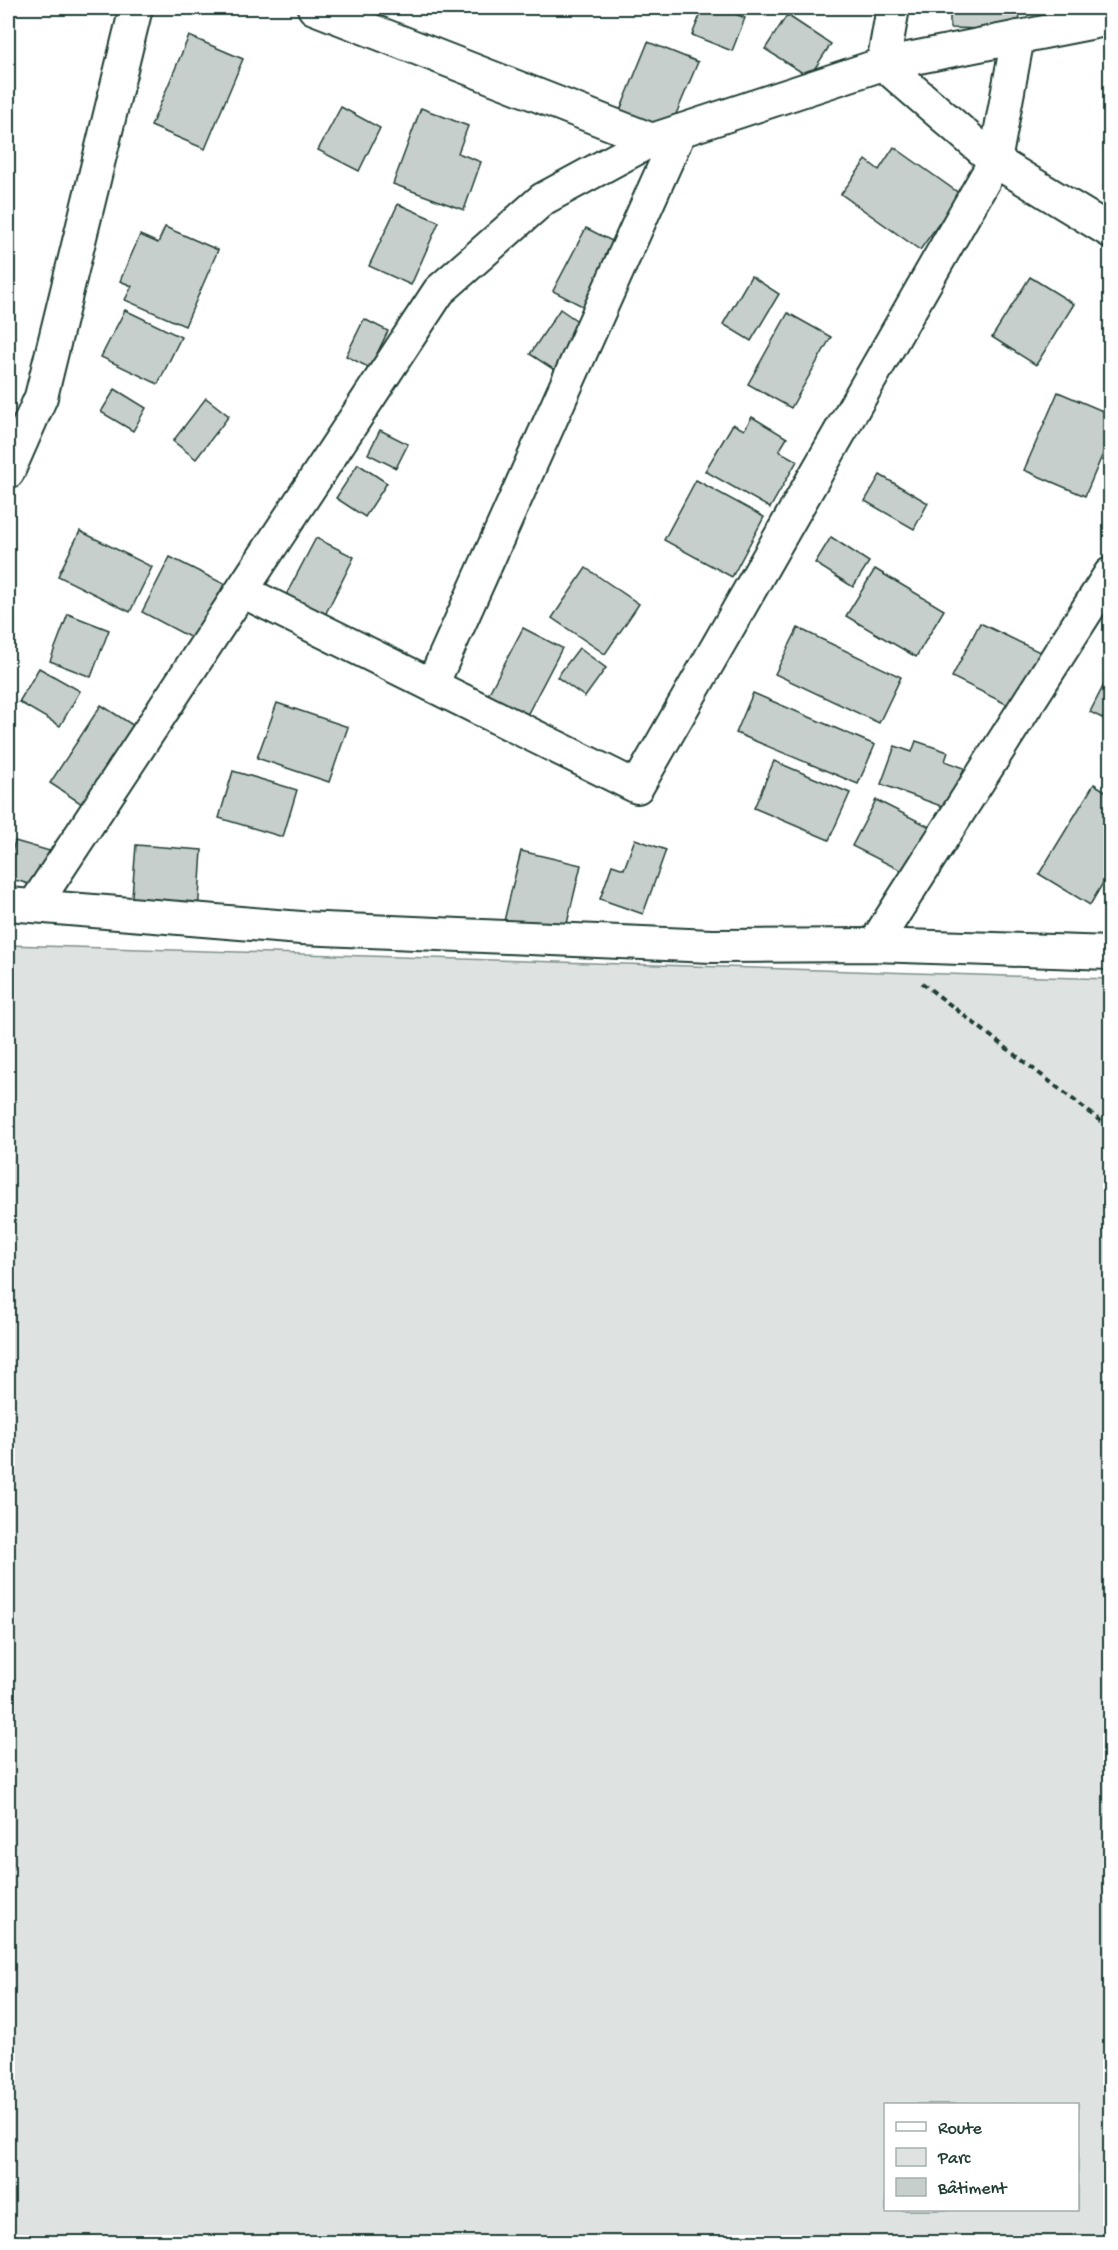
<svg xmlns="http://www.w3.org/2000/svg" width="1118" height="2250" viewBox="0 0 1118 2250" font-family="'Gochi Hand',sans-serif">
<rect width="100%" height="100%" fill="#fff"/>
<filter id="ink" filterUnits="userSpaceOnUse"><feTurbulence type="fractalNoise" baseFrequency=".0167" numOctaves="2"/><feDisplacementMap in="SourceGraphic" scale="12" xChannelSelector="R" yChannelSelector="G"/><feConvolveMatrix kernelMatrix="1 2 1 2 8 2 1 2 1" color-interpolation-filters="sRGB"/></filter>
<g filter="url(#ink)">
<path fill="#dee3e2" stroke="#7e908b" stroke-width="1.5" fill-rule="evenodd" d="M8 945 1110 979V2242H8ZM886 2104H1078V2210H886Z"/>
<g fill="#c7cfcc" stroke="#1f3d34" stroke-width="1.5">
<polygon points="703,8 721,8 745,18 732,51 692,35"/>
<polygon points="950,8 1020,8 1019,30 950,28"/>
<polygon points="787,15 831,44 809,77 765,49"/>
<polygon points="189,36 243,59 205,149 151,126"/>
<polygon points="648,42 698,62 668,133 619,113"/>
<polygon points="341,107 380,128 359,171 318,150"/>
<polygon points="421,108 468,126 458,153 481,162 464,210 393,184"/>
<polygon points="894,147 960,194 920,250 841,194 866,160 879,170"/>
<polygon points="398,204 439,222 411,285 369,266"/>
<polygon points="165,227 218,250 185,326 125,300 132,286 120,281 140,235 158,243"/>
<polygon points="586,228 624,247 590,310 553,291"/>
<polygon points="751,276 779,294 751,341 723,324"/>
<polygon points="1030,277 1074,304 1036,365 992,337"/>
<polygon points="560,309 589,329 559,373 530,354"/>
<polygon points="125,310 181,337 158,384 101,357"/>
<polygon points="788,313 831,337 791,408 748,384"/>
<polygon points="364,319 388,331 370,368 346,356"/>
<polygon points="115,389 146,408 133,431 101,412"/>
<polygon points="1058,392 1110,414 1110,437 1085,496 1024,470"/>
<polygon points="206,398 229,416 196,459 173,441"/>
<polygon points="752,417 787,438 779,451 797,461 770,508 705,471 733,424 744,430"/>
<polygon points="380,430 408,444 396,468 368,454"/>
<polygon points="358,464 387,483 365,517 336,498"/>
<polygon points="880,475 928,503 914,529 865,501"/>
<polygon points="696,480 764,517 732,577 664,540"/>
<polygon points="80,531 152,567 130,612 58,576"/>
<polygon points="831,537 869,562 853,587 815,563"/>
<polygon points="316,538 354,557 324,617 285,597"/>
<polygon points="170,557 224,584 195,640 142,612"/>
<polygon points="586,568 639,604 605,654 552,618"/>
<polygon points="875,569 944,610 916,657 846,616"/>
<polygon points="68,614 109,630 91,677 50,661"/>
<polygon points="980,623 1044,654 1016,709 952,677"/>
<polygon points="523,628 562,648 526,717 487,697"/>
<polygon points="798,628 901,677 879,723 775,674"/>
<polygon points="579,648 606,668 585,697 557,677"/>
<polygon points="39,668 80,691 60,726 19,702"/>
<polygon points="1110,673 1110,722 1090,712"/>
<polygon points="753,693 875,745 858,784 736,733"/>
<polygon points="277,703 348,727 329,782 257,758"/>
<polygon points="101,705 139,729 88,808 50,783"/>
<polygon points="916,741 948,752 945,761 964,768 949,809 881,784 895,746 912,752"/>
<polygon points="774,761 850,793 829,840 754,808"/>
<polygon points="233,771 297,790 283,837 219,818"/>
<polygon points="1094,784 1110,794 1110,871 1090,905 1039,874"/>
<polygon points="876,800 932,828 908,874 852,846"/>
<polygon points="635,839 666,850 643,914 600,899 612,865 624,869"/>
<polygon points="15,841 53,852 43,888 8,878 8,865"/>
<polygon points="136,845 202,850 198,914 131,909"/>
<polygon points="521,851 581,865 564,936 504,921"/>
</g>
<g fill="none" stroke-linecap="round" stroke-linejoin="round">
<defs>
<g id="street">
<polyline points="314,8 652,140"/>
<polyline points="893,8 883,64 995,161 1110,231"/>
<polyline points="8,472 41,397 136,8"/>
<polyline points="242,591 637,787 995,161 1018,37"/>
<polyline points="432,685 680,131"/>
<polyline points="8,904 301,928 711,946 874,945 1110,953"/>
<polyline points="34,906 439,291 543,199 652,140 883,64 1110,19"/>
<polyline points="874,945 1110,574"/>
</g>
</defs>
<use href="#street" stroke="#1f3d34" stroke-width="36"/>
<polyline stroke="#1f3d34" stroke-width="4" stroke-dasharray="6 4.5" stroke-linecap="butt" points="922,983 1110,1128"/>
<use href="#street" stroke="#fff" stroke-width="32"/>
</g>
</g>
<rect width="1118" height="2250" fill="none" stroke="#fff" stroke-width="30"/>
<rect x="15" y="15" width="1088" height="2220" fill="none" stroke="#1f3d34" stroke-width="2" filter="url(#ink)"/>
<rect x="884" y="2103" width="195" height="108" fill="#ffffff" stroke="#a5b1ae" stroke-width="1.5"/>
<rect x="896" y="2122" width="30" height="9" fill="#ffffff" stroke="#a5b1ae" stroke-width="1.5"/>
<text x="938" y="2133" font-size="18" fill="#1f3d34">Route</text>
<rect x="896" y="2148" width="30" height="18" fill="#dee3e2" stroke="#a5b1ae" stroke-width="1.5"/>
<text x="938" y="2163" font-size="18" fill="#1f3d34">Parc</text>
<rect x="896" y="2178" width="30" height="18" fill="#c7cfcc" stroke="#a5b1ae" stroke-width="1.5"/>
<text x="938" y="2193" font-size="18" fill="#1f3d34">Bâtiment</text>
</svg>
